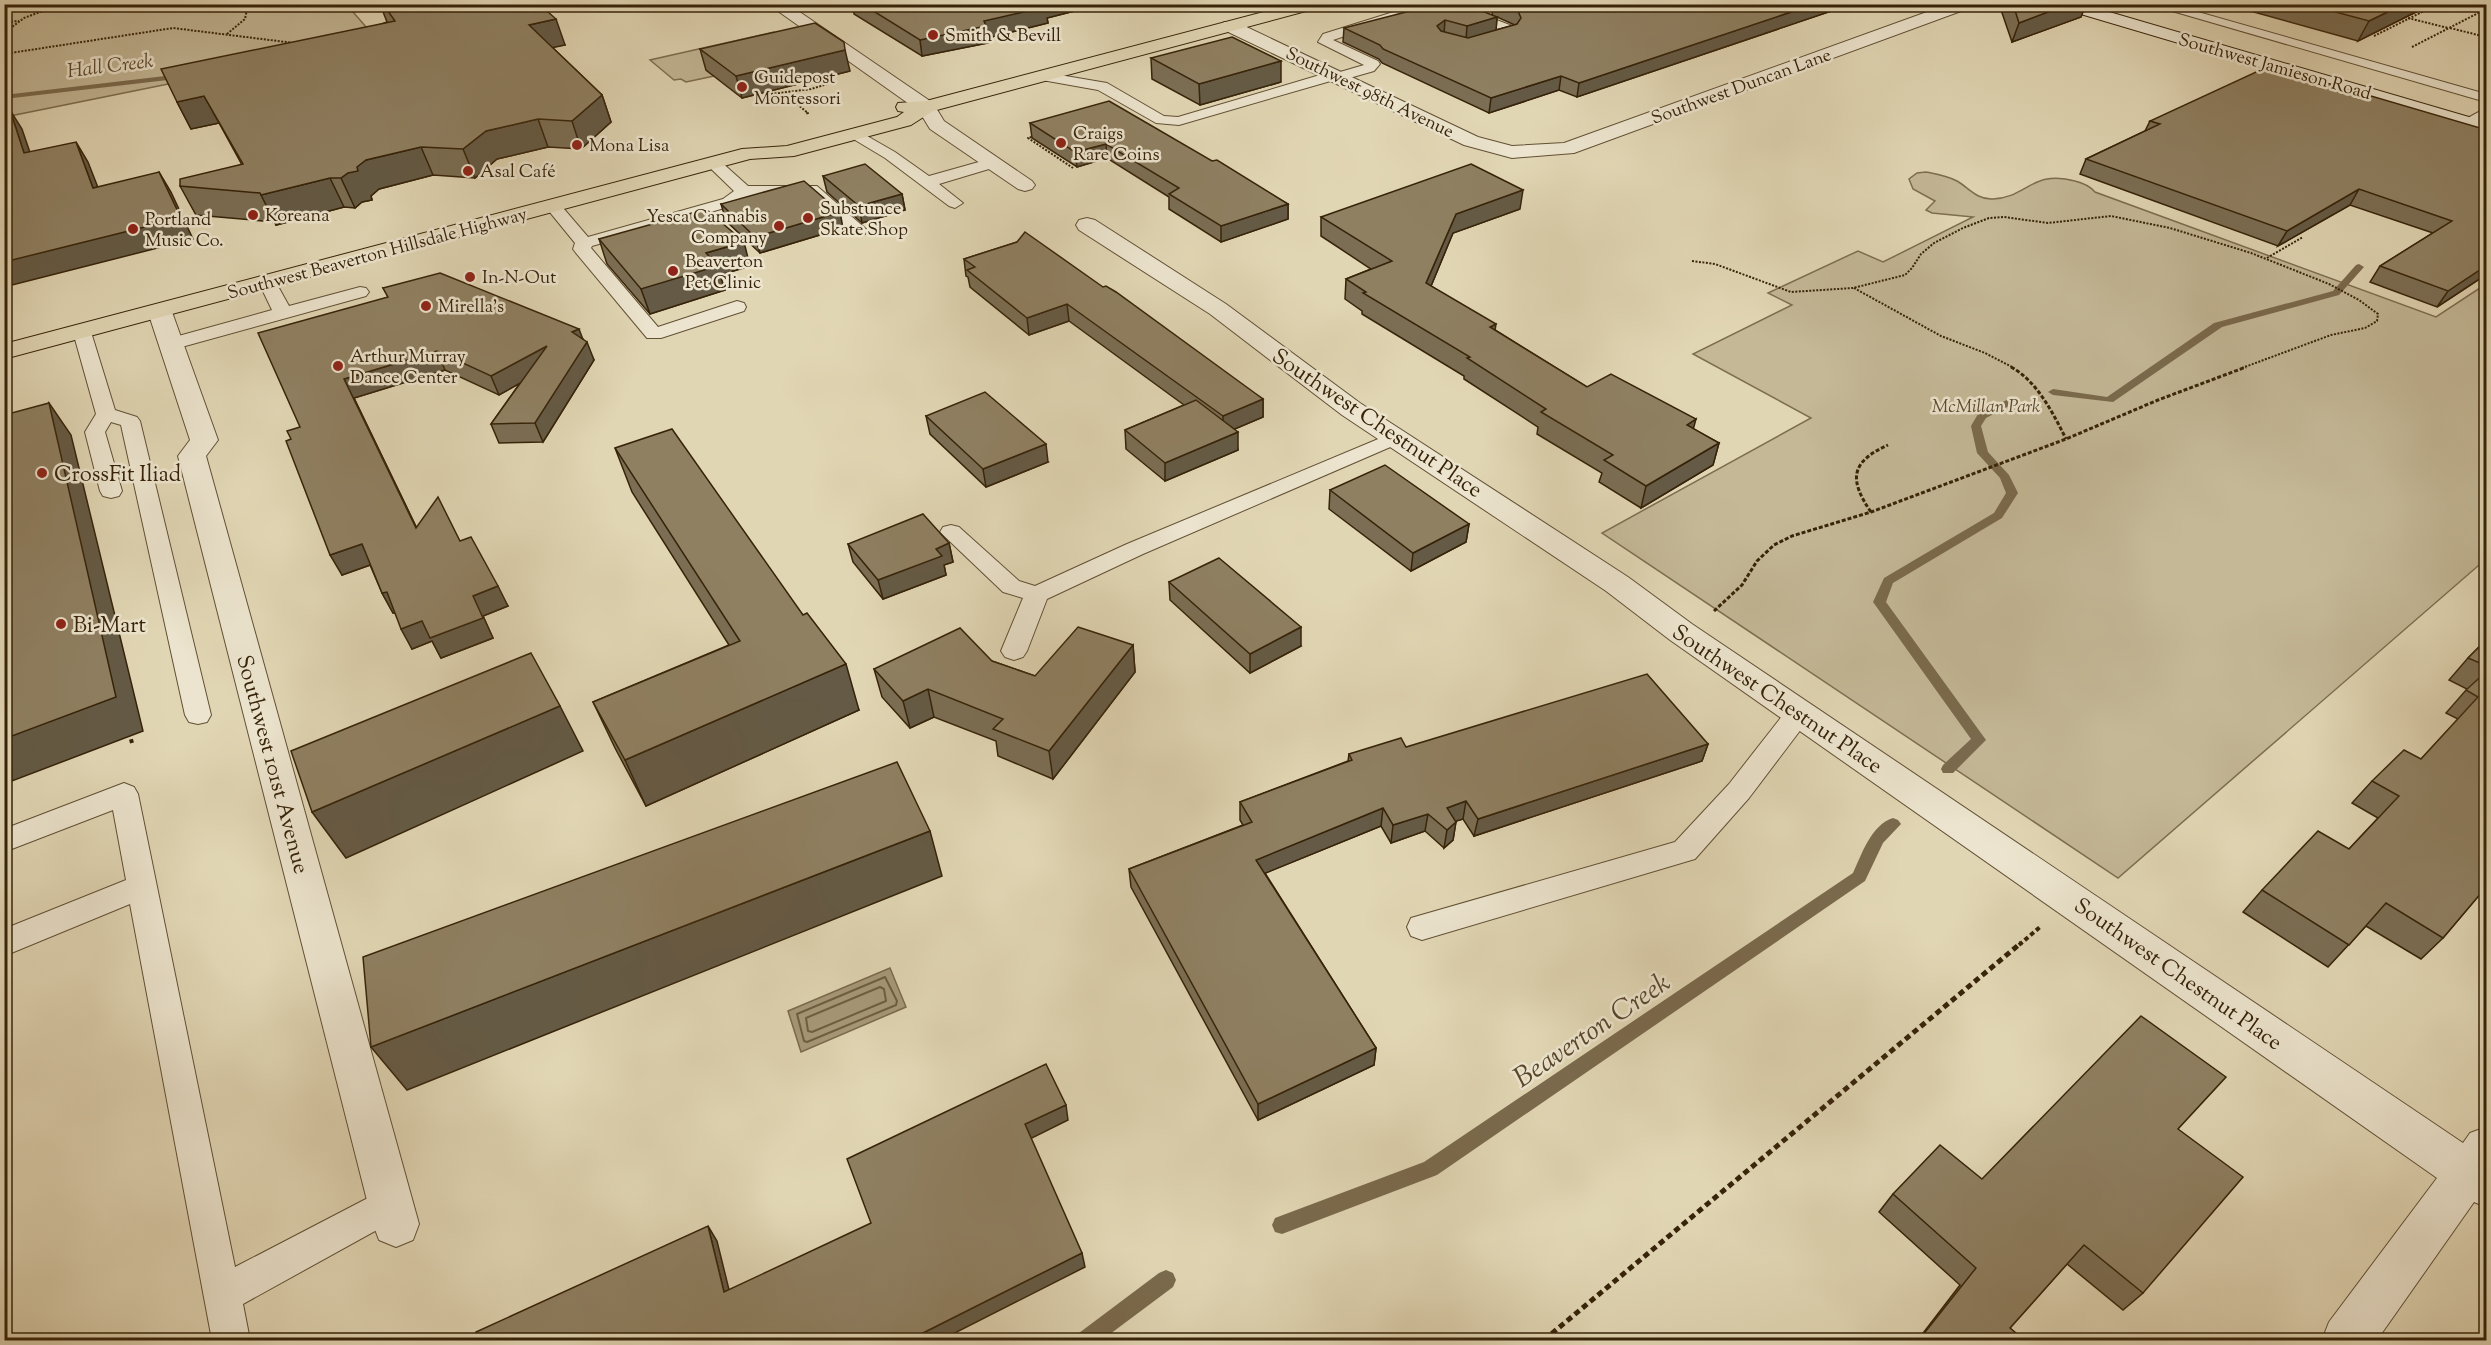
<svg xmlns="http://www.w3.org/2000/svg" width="2491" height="1345" viewBox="0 0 2491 1345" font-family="'Sorts Mill Goudy',serif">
<rect width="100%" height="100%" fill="#e1d6b4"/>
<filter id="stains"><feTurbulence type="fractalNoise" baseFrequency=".00333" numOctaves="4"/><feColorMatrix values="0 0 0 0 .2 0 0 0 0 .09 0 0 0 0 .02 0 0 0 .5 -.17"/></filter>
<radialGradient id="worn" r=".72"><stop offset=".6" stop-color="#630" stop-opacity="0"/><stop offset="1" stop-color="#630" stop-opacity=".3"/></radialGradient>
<g fill="#c4b897" stroke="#7d6e50" stroke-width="1.5">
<polygon points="5,5 347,5 373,35 530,5 578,5 530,11 5,117"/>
<polygon points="774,32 786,41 707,71 714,76 686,82 681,79 674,80 650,60"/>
<path d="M1926 172C1936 174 1947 176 1957 181 1969 188 1977 200 1993 199 2026 198 2033 169 2075 181 2083 183 2090 186 2095 192L2436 317 2486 284V559L2118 878 1602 533 1811 418 1693 354 1792 305 1768 293 1858 251 1883 262 1973 217 1932 213 1926 210 1935 201 1913 189 1909 179 1917 173Z"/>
</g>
<polygon fill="#a7997a" stroke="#7a6a4d" stroke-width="1.5" points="890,968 906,1007 801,1052 788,1011"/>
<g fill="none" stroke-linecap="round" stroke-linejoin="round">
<g stroke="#6e5e42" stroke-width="2">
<polygon points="885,977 897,1001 896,1005 807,1042 804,1041 797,1014"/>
<polygon points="880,987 884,989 886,1001 812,1032 808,1031 806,1018"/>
</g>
<g fill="#7a6a4d" fill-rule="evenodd">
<polygon points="182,74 186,76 185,78 4,99 4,95"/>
<polygon points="2359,264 2364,267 2339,295 2222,327 2113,402 2053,395 2048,392 2053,389 2107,397 2214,323 2333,291 2356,265"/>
<polygon points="2013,397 2017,398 2017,402 1986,418 1981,426 1988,452 2009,475 2018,493 2002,518 1893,583 1886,602 1986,740 1953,773 1943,773 1941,769 1943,765 1971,739 1873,602 1884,578 1994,513 2006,493 2000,478 1977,453 1971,426 1978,414"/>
<path d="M1893 818 1898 820 1901 824 1883 843 1865 881 1437 1175 1282 1234 1275 1232 1272 1225 1275 1218 1424 1162 1853 873C1862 854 1871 825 1893 818Z"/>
<polygon points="1166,1270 1173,1273 1176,1280 1173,1287 1102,1340 1076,1340 1079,1333 1159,1273"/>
</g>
<defs>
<g id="lane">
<polygon points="1419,4 1442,4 1333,40 1378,61 1380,64 1374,71 1339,81 1334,80 1179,125 1156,123 1098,90 1042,80 1035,76 1042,72 1107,83 1164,116 1178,117 1330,72 1340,72 1364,65 1318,42 1323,34"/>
<polygon points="2148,4 2170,4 2486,94 2486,102"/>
<polygon points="1465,8 1515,27 1517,33 1515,36 1485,44 1480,43 1478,40 1480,37 1502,31 1460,15 1459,12"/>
<polygon points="2486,108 2486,118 2474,126 2464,126 2462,123 2464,120"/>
<polygon points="855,129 895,152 929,176 993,158 1001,163 999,166 939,184 963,203 955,208 949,206 885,158 850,137 847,134"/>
<polygon points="713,158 719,160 748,186 817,186 867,230 865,234 853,234 807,194 748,196 735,205 592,246 591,248 658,327 737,301 744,303 746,307 744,311 661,338 647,338 576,253 573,249 575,243 544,205 552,200 558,202 588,237 723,199 734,191 705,163"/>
<polygon points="268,278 274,279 289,306 360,287 366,288 369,292 366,296 178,348 164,348 161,344 164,340 272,310 259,283 262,279"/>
<polygon points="82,326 89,328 91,332 115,410 137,417 140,421 211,715 207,722 198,724 189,722 185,715 121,425 111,422 105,432 122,491 119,496 111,498 103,496 100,491 85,432 96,414 73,332 75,328"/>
<polygon points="1395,432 1402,434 1405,438 1402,442 1143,554 1047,599 1027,651 1023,657 1014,660 1005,657 1001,651 1023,598 1003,592 940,532 943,527 951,525 959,527 1019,581 1035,586 1127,544"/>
<polygon points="1799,704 1808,706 1812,713 1808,720 1749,798 1695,859 1422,940 1411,936 1407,927 1411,918 1675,842 1729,784 1790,706"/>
<polygon points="124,783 134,787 138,794 235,1267 391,1186 404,1191 409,1203 404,1215 243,1304 250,1340 212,1340 130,904 4,956 4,929 126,880 113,810 4,852 4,829"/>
</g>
<g id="street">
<polygon points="768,4 788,4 933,103 944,121 1032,181 1035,185 1032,189 1025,191 1018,189 930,129 919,111"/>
<polygon points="1949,4 1974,4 1972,7 1574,153 1512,158 1464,145 1224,30 1222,26 1224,22 1236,22 1478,137 1512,146 1564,143"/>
<polygon points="1087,218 1095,220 1226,304 1360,403 1628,577 1692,624 2463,1143 2470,1133 2486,1127 2486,1207 2474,1202 2377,1340 2322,1340 2329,1322 2437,1178 1670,640 1606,591 1342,415 1210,314 1079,230 1076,225 1079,220"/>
<polygon points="160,305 168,307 172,312 218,440 206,456 419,1224 413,1240 396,1247 379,1240 373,1224 178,456 190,440 148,312 152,307"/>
</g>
<polygon id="secondary" points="2055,4 2082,4 2486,122 2486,134 2057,7"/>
<polygon id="primary" points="1294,4 1323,4 1321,7 933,111 911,125 794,156 750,159 4,359 4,344 742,149 787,146 897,117 904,112 898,111 896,107 898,103 926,101"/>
</defs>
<use href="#lane" stroke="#615034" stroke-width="2"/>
<use href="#street" stroke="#615034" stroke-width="2"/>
<use href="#secondary" stroke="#362309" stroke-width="2"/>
<use href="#primary" stroke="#362309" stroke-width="2"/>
<g stroke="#362309" stroke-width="2" stroke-dasharray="2 1.5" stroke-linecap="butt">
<polyline points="538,9 566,4"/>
<polyline points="2408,18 2448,28"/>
<polyline points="4,22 19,21"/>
<polyline points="2450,28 2486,37"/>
<polyline points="4,33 24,18 61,4"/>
<polyline points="227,34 245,19 248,4"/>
<polyline points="2374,36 2438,4"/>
<polyline points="2412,47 2486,9"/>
<polyline points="4,54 173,28 294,43"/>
<polyline points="771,94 811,89 834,82"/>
<polyline points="797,104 808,113 805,114"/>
<polyline points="1035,136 1028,138 1073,168"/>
<polyline points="2267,258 2303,237"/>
<polyline points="1692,261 1715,264 1791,292 1853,288 1905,275 1912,268 1921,254 1934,243 1963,228 1989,218 2004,217 2048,223 2111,216 2170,228 2251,253 2329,284 2359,300 2378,314 2377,321 2365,328 2331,335 2242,368"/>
<polyline points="1854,288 1941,336 1985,353 2014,368"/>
</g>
<g stroke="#362309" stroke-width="3" stroke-dasharray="4 2" stroke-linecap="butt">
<path d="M2011 367C2037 381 2053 413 2066 439"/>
<path d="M1871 512C1849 480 1850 462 1888 445"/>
<polyline points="1714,611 1742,585 1757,561 1774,545 1792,536 1871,512 2066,439 2158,400 2246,367"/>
</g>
<g stroke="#362309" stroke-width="4" stroke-dasharray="4.5 3" stroke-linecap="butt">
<polyline points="129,732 132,743"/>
<polyline points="2019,945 2040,927"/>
</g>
<polyline stroke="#362309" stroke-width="5" stroke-dasharray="6 4" stroke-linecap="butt" points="1544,1340 2021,943"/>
<use href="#lane" fill="#ece4ce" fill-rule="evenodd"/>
<use href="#street" fill="#ece4ce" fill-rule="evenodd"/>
<use href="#secondary" fill="#ece4ce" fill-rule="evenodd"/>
<use href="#primary" fill="#e1d6b4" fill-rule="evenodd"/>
</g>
<g fill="#7b6e54" stroke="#362309" stroke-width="1.5" fill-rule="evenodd">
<polygon points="380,4 539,4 565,45 552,47 602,95 611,122 581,149 548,147 497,159 475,178 433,175 379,189 371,196 372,200 362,202 355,208 344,207 276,225 275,222 196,215 180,186 242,165 219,123 191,129 177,102 387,22"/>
<polygon points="848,4 1102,4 1047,18 1048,23 987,38 988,43 922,56 854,14 853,7"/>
<path d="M1493 4H1852L1577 97 1559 90 1489 113 1382 63 1379 59 1343 42 1344 28 1492 15ZM1497 17 1515 25 1496 30Z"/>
<polygon points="2001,4 2086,4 2081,17 2012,42 2000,7"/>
<polygon points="2092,4 2113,4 2104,8"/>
<polygon points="2225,4 2432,4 2358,41"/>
<polygon points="700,49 850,71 742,98 706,70"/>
<polygon points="1151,58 1281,82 1200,105 1152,79"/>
<polygon points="2150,121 2487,130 2487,274 2437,307 2370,282 2380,266 2433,233 2350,205 2278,246 2080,174 2086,159 2145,131"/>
<polygon points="1030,123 1212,161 1288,204 1288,219 1221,242 1169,209 1169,197 1107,158 1077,167 1032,138"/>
<polygon points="823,176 902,194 905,210 862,223 827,192"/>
<polygon points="721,204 843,228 760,253 726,221"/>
<polygon points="1520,209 1453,233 1431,286 1495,330 1587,387 1693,429 1719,443 1713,465 1641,508 1599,482 1602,473 1537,434 1538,427 1464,379 1464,376 1362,314 1362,311 1345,299 1346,279 1371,269 1321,236 1321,217"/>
<polygon points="599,239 750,266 720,275 725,290 650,314 607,264"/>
<polygon points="1017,242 1263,399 1263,417 1234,429 1238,450 1165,481 1126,449 1125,430 1184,405 1069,321 1029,335 970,287 968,277 966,276 964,259"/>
<polygon points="383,288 583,339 594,360 543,442 499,443 491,424 520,383 499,395 445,370 354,398 416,527 460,541 508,606 483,616 493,638 441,658 432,641 412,649 395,613 393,613 382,593 370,565 342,575 291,439 300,427 388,297"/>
<polygon points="926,416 1048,462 986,487 930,434"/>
<polygon points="615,448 803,615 859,710 646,806 615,748 593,702 729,645 632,492"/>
<polygon points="1330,490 1469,524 1466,542 1411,571 1329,509"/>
<polygon points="949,543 953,562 944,565 946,575 883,599 853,562 848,544"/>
<polygon points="1169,582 1301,646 1250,673 1170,600"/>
<polygon points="2487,639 2487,886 2443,938 2421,959 2366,926 2328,967 2243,912 2262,890 2349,849 2378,818 2352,803 2372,781 2421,759 2458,719 2446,713 2467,689 2449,680 2468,658"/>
<polygon points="1133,645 1135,672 1053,779 998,756 996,741 934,717 910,728 882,697 874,669 992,661 1035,676"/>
<polygon points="1708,744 1702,761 1474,836 1463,819 1456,821 1453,840 1444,848 1425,831 1391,843 1381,826 1265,873 1376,1048 1374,1065 1258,1120 1131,887 1129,869 1243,825 1240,820 1240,802 1348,761 1349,754 1406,747"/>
<polygon points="2178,1129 2143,1293 2123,1310 2067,1264 2010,1328 2025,1341 1917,1341 1960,1285 1879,1212 1893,1194 1982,1179"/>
</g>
<g fill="#645a45" stroke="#362309" stroke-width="1.5">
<polygon points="1040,4 1102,4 1047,18 1048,23 987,38 988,43 922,56 920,40"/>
<polygon points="1815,4 1852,4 1577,97 1579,83"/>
<polygon points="2069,4 2086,4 2081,17 2012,42 2019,23"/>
<polygon points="2105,4 2113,4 2104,8"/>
<polygon points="2404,4 2432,4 2358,41 2369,21"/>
<polygon points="1497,17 1496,31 1466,40 1467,26"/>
<polygon points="556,19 565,45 537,51 529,25"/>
<polygon points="1445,20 1444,34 1436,39 1437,26"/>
<polygon points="845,50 850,71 742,98 736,76"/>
<polygon points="1281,61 1281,82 1200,105 1199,84"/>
<polygon points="1561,76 1559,90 1489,113 1491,98"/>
<polygon points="602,95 611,122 581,149 572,121"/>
<polygon points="204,96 219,123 191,129 177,102"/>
<polygon points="10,110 22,129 37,173 24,153"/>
<polygon points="538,119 548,147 497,159 475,178 463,149 486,131"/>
<polygon points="76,142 88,162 106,208 93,188"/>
<polygon points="1106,144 1107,158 1077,167 1075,152"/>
<polygon points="421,147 433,175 379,189 371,196 372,200 362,202 355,208 341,178 366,160"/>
<polygon points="159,172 171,192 193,239 4,287 4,262"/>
<polygon points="330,178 344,207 276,225 261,195"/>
<polygon points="2359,189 2350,205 2278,246 2287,231"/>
<polygon points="1523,190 1520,209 1453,233 1424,303 1426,283 1456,214"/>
<polygon points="902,194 905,210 862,223 859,206"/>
<polygon points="1288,204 1288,219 1221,242 1221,226"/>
<polygon points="840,212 843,228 760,253 755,237"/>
<polygon points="744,242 750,266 720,275 725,290 650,314 641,289 706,253"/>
<polygon points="2487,265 2487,274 2437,307 2448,291"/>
<polygon points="1067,304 1069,321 1029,335 1027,318"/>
<polygon points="1496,324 1493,345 1490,327"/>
<polygon points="579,329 585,345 587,342 594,360 543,442 535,423 572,332"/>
<polygon points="547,346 554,364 499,395 491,376"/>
<polygon points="437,351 445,370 354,398 426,547 416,528 344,379"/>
<polygon points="1263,399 1263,417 1223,434 1223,416"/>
<polygon points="49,403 71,435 143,731 4,784 4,739"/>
<polygon points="1696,419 1690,441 1687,425"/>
<polygon points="1238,432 1238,450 1165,481 1165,463"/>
<polygon points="1719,443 1713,465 1641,508 1646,486"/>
<polygon points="1046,444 1048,462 986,487 983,469"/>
<polygon points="1469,524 1466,542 1411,571 1413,553"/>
<polygon points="949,543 953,562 944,565 946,575 883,599 878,580 936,549"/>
<polygon points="362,544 373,564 342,575 330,555"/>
<polygon points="498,586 508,606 483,616 493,638 441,658 432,641 412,649 401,629 473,596"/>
<polygon points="387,592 398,612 393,613 382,593"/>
<polygon points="1301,627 1301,646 1250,673 1250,654"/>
<polygon points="1133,645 1135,672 1053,779 1049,751"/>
<polygon points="846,664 859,710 646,806 625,760"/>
<polygon points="928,689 934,717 910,728 903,701"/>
<polygon points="560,706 583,751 346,858 312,812"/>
<polygon points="1708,744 1702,761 1474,836 1478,819"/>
<polygon points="1466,801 1463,819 1444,825 1447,808"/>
<polygon points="1383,808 1381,826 1256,877 1256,860"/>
<polygon points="1428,814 1425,831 1391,843 1393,825"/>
<polygon points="1456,822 1453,840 1444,848 1447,830"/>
<polygon points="930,831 942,876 407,1090 371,1047"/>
<polygon points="1376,1048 1374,1065 1258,1120 1258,1104"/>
<polygon points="1066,1105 1068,1120 1028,1140 1025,1124"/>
<polygon points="708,1226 717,1241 733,1306 724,1292"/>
<polygon points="1082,1253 1085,1267 939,1341 907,1341"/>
</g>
<g fill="#8f8062" stroke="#362309" stroke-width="1.5">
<polygon points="383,4 539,4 556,19 529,25 602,95 572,121 538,119 486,131 463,149 421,147 366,160 357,167 358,171 348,173 341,178 330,178 261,195 260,193 180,186 180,179 243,164 204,96 177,102 161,69 395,21"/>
<polygon points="862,4 1042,4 1046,7 984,21 986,26 920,40"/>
<polygon points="1437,4 1465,4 1497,17 1467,26 1445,20 1437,26 1441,31 1468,38 1517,24 1521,18 1518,11 1501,4 1815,4 1579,83 1561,76 1491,98 1383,49 1380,45 1344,28"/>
<polygon points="2013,4 2069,4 2019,23"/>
<polygon points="2306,4 2404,4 2369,21"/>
<polygon points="815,23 844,42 845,50 736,76 700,49"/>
<polygon points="1232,37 1281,61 1199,84 1151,58"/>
<polygon points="2269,66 2487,130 2487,265 2448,291 2380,266 2452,221 2359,189 2287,231 2086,159 2160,124 2150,121"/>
<polygon points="1109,101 1212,161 1217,160 1288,204 1221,226 1169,194 1179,188 1106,144 1075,152 1030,123"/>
<polygon points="10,110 24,153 76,142 93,188 159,172 181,218 4,262 4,111"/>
<polygon points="865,164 902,194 859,206 823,176"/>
<polygon points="1471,164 1523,190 1456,214 1426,283 1496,324 1490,327 1587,387 1611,374 1696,419 1687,425 1719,443 1646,486 1604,460 1613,455 1541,412 1546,409 1467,358 1470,357 1363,293 1366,292 1346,279 1392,261 1321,217"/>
<polygon points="804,181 840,212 755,237 721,204"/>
<polygon points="706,209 744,242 706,253 718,266 641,289 599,239"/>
<polygon points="1025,232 1103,287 1106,286 1116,292 1263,399 1223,416 1067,304 1027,318 967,270 975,267 964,259 1017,242"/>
<polygon points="440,273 579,329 572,332 587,342 535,423 491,424 547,346 491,376 437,351 344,379 416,528 438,497 460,541 471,537 498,586 473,596 483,618 430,638 422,621 401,629 387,592 382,593 362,544 330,555 286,441 291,439 287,431 300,427 258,333 388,297 383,288"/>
<polygon points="985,392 1046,444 983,469 926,416"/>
<polygon points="1196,400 1238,432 1165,463 1125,430"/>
<polygon points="49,403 116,697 4,739 4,415"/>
<polygon points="672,429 803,615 807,613 846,664 625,760 593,702 740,641 615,448"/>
<polygon points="1385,465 1469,524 1413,553 1330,490"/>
<polygon points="923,514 949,543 936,549 942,556 878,580 848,544"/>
<polygon points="1219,558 1301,627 1250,654 1169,582"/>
<polygon points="1078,627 1133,645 1049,751 993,729 1003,719 928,689 903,701 874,669 960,628 992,661 1035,676"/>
<polygon points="2487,639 2487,666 2468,658"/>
<polygon points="531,653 560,706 312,812 291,751"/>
<polygon points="2487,671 2487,886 2443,938 2386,903 2349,945 2262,890 2318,831 2349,849 2399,796 2372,781 2404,750 2421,759 2478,697 2466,690"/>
<polygon points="1647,674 1708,744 1478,819 1466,801 1447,808 1456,822 1447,830 1428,814 1393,825 1383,808 1256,860 1376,1048 1258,1104 1129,869 1252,822 1240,802 1352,760 1349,754 1401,738 1406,747"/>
<polygon points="897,762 930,831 371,1047 363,957"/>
<polygon points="2141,1016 2226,1077 2178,1129 2243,1177 2143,1293 2084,1245 2010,1328 2025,1341 1918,1341 1976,1268 1893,1194 1940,1145 1982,1179"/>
<polygon points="1046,1064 1066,1105 1025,1124 1082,1253 907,1341 477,1341 476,1332 708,1226 724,1292 871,1223 847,1159"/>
</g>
<g fill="#8f2418" stroke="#ece4ce" stroke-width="2">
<circle cx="933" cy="35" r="6"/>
<circle cx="742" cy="87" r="6"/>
<circle cx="1061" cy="143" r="6"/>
<circle cx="577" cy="145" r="6"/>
<circle cx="468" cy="171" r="6"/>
<circle cx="253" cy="215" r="6"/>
<circle cx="808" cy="218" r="6"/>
<circle cx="779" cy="226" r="6"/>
<circle cx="133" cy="229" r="6"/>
<circle cx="673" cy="271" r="6"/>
<circle cx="470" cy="277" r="6"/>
<circle cx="426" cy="306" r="6"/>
<circle cx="338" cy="366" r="6"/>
<circle cx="42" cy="473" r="6"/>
<circle cx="61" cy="624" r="6"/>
</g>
<g text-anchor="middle" stroke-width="5" stroke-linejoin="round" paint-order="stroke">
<g font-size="18" fill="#362309" stroke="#ece4ce" text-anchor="start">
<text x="945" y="41">Smith &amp; Bevill</text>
<text x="754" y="83">Guidepost<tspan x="754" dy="21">Montessori</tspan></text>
<text x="1073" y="139">Craigs<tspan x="1073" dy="21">Rare Coins</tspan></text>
<text x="589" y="151">Mona Lisa</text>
<text x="480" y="177">Asal Café</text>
<text x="820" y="214">Substunce<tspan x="820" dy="21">Skate Shop</tspan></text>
<text x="265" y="221">Koreana</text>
<text x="767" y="222" text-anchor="end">Yesca Cannabis<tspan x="767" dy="21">Company</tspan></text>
<text x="145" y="225">Portland<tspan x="145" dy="21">Music Co.</tspan></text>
<text x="685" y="267">Beaverton<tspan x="685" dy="21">Pet Clinic</tspan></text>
<text x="482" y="283">In-N-Out</text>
<text x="438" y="312">Mirella's</text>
<text x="350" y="362">Arthur Murray<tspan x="350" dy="21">Dance Center</tspan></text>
</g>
<g font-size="18" fill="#362309" stroke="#ece4ce">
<text transform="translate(2275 66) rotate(16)" y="6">Southwest Jamieson Road</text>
<text transform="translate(1741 86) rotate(-20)" y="6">Southwest Duncan Lane</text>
<text transform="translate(1370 92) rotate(26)" y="6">Southwest 98th Avenue</text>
<text transform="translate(377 253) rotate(-15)" y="6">Southwest Beaverton Hillsdale Highway</text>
</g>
<g font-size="18" font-style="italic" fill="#5a482c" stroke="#ece4ce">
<text x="1986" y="412">McMillan Park</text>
</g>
<g font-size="20" font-style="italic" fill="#58462b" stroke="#ece4ce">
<text transform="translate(110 65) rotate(-7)" y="7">Hall Creek</text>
</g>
<g font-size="22" fill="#362309" stroke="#ece4ce">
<text transform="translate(1378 422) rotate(34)" y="8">Southwest Chestnut Place</text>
<text transform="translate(1778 698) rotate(34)" y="8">Southwest Chestnut Place</text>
<text transform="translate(274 764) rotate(75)" y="8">Southwest 101st Avenue</text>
<text transform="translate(2179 973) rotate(35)" y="8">Southwest Chestnut Place</text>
</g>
<g font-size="22" fill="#362309" stroke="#ece4ce" text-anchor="start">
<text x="54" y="481">CrossFit Iliad</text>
<text x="73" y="632">Bi-Mart</text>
</g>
<g font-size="28" font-style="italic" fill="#58462b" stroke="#ece4ce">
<text transform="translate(1591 1029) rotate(-34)" y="10">Beaverton Creek</text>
</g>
</g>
<rect width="2491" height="1345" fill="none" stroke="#e1d6b4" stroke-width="24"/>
<rect x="6" y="6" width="2479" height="1333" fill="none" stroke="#362309" stroke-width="3"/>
<rect x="12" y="12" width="2467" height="1321" fill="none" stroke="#362309" stroke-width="1.5"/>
<rect width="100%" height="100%" filter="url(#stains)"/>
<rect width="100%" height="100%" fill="url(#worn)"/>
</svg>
